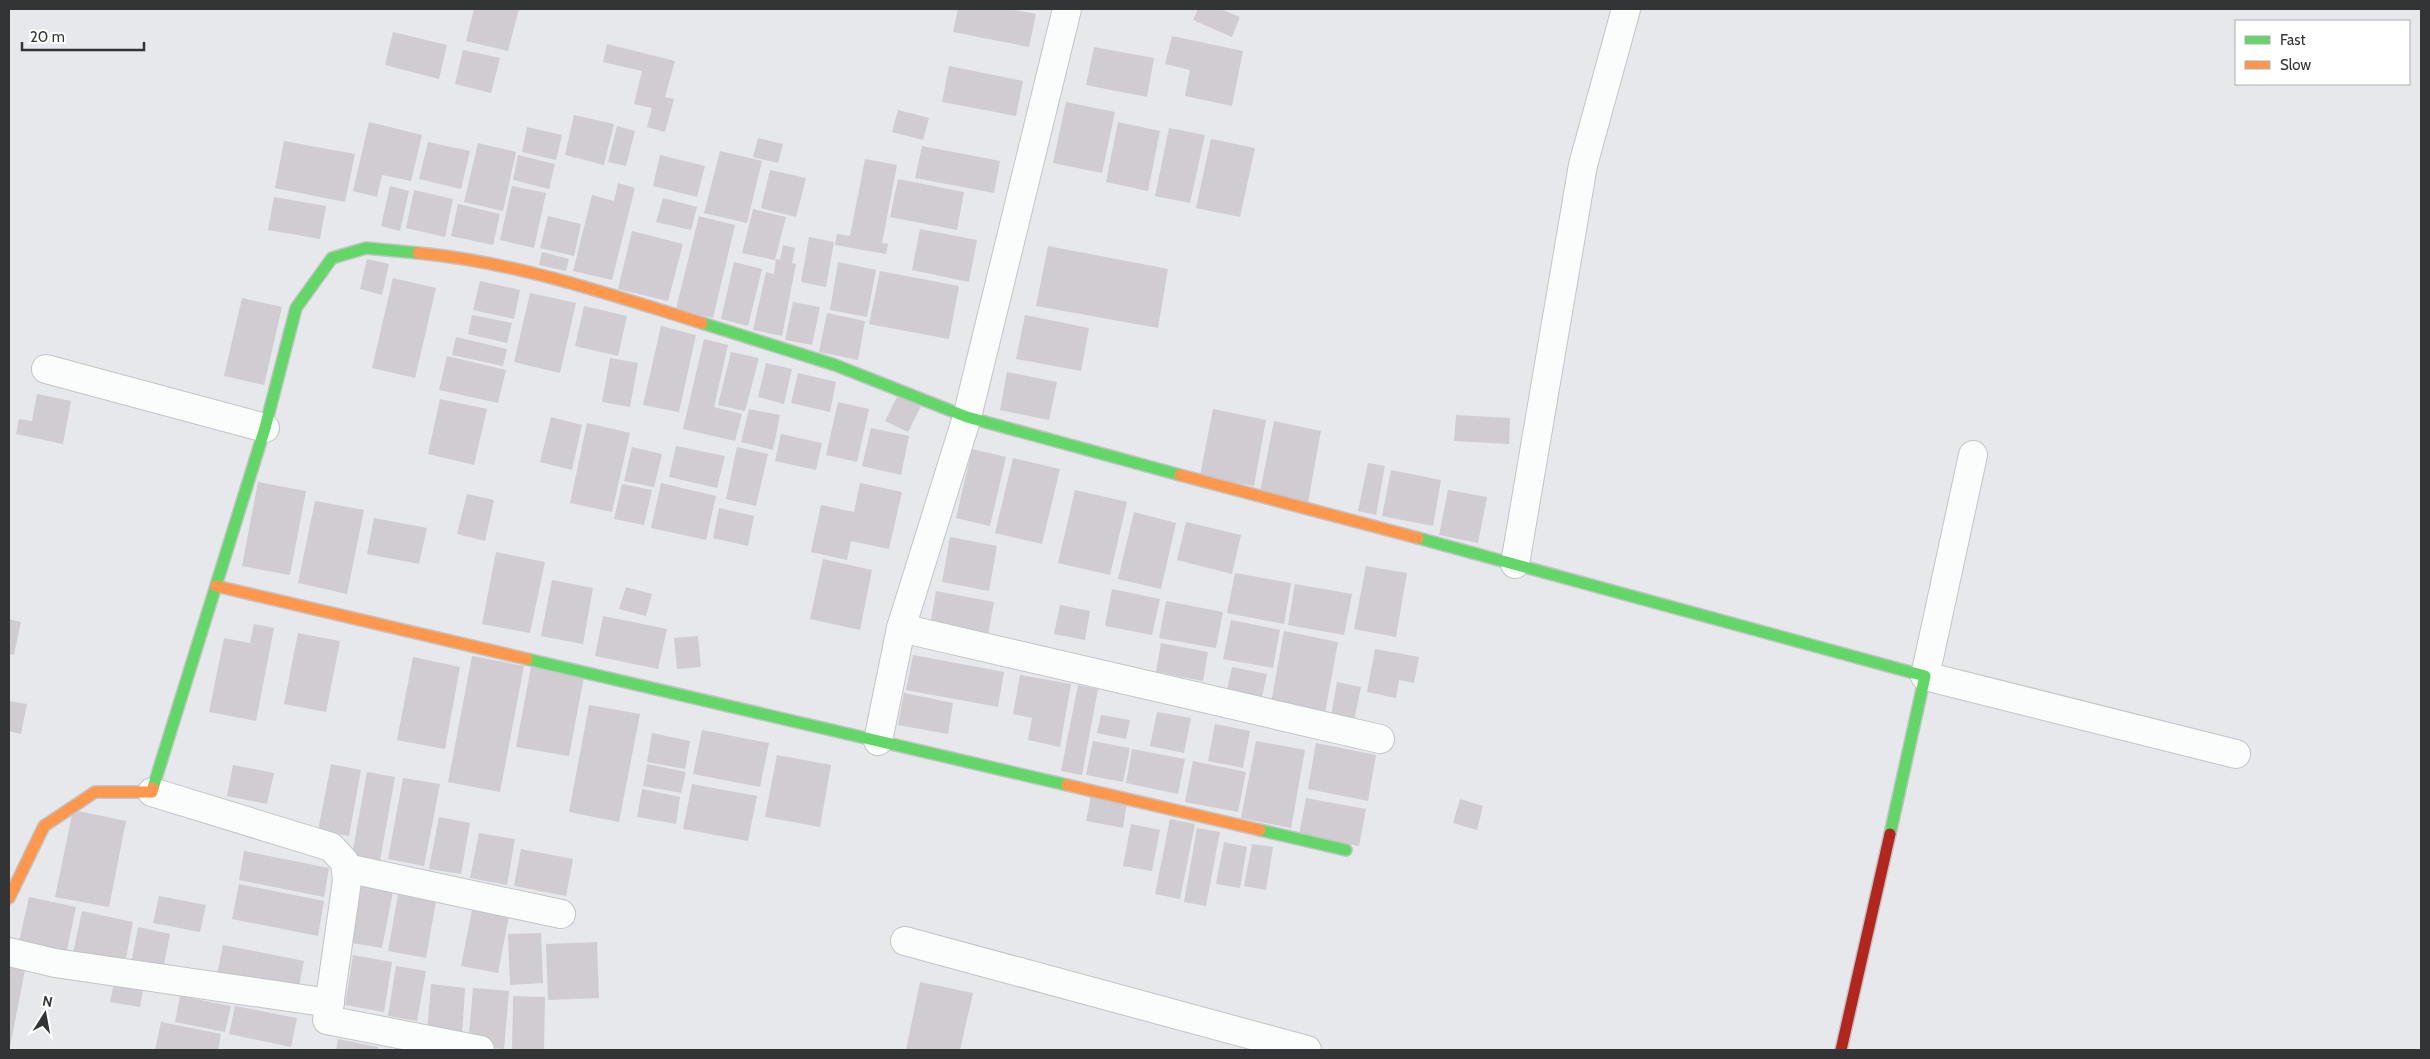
<svg xmlns="http://www.w3.org/2000/svg" width="2430" height="1059" viewBox="0 0 2430 1059" font-family="Cabin,sans-serif">
<rect width="100%" height="100%" fill="#e6e8eb"/>
<g fill="#d0ccd2">
<polygon points="474,9 519,9 508,51 466,41"/>
<polygon points="958,9 1009,9 1036,14 1029,47 953,32"/>
<polygon points="1198,9 1220,9 1240,17 1232,37 1193,20"/>
<polygon points="393,32 447,45 439,79 385,65"/>
<polygon points="1172,36 1243,51 1232,106 1185,96 1190,70 1165,64"/>
<polygon points="607,44 675,61 665,97 674,99 665,132 647,127 652,108 634,104 642,71 603,62"/>
<polygon points="1094,47 1154,58 1147,97 1086,85"/>
<polygon points="463,50 500,58 491,93 455,84"/>
<polygon points="949,66 1023,81 1016,116 942,102"/>
<polygon points="1066,102 1115,112 1102,173 1053,163"/>
<polygon points="898,110 929,118 923,140 892,132"/>
<polygon points="574,115 614,124 604,165 565,155"/>
<polygon points="369,122 422,135 411,181 382,175 377,197 353,191"/>
<polygon points="1118,122 1160,131 1148,191 1106,182"/>
<polygon points="617,126 635,131 626,166 608,162"/>
<polygon points="527,127 562,135 556,160 522,152"/>
<polygon points="1169,128 1205,135 1190,203 1155,196"/>
<polygon points="758,138 783,144 778,163 753,157"/>
<polygon points="1211,139 1255,148 1240,217 1196,208"/>
<polygon points="284,141 355,154 345,202 275,188"/>
<polygon points="428,142 470,151 461,189 419,179"/>
<polygon points="478,143 516,152 503,211 464,202"/>
<polygon points="922,146 1000,161 994,193 915,178"/>
<polygon points="720,151 762,161 747,223 704,213"/>
<polygon points="518,155 555,164 549,189 513,180"/>
<polygon points="660,155 705,166 697,197 653,186"/>
<polygon points="865,159 897,165 882,243 888,244 886,254 835,245 837,234 850,236"/>
<polygon points="770,170 806,178 796,217 761,208"/>
<polygon points="898,179 964,192 957,230 890,217"/>
<polygon points="618,183 635,188 612,280 573,271 592,195 614,201"/>
<polygon points="390,186 409,191 400,231 381,226"/>
<polygon points="512,186 546,193 534,248 500,240"/>
<polygon points="414,190 453,199 445,237 406,228"/>
<polygon points="274,197 326,206 320,239 268,230"/>
<polygon points="663,198 697,207 691,230 656,222"/>
<polygon points="458,204 500,214 493,245 451,236"/>
<polygon points="753,209 786,217 775,260 742,253"/>
<polygon points="548,216 581,224 574,256 540,248"/>
<polygon points="699,216 735,225 713,318 676,309"/>
<polygon points="920,229 977,240 969,282 912,270"/>
<polygon points="632,231 683,244 668,301 618,289"/>
<polygon points="809,237 834,242 826,287 801,282"/>
<polygon points="783,245 795,248 792,263 796,264 782,336 753,330 766,272 774,274 776,259 780,260"/>
<polygon points="1048,246 1168,269 1158,328 1036,306"/>
<polygon points="542,252 569,259 566,271 539,265"/>
<polygon points="367,259 389,264 382,295 360,289"/>
<polygon points="734,262 762,269 748,326 721,319"/>
<polygon points="838,262 876,270 867,317 830,310"/>
<polygon points="880,271 959,286 949,339 869,324"/>
<polygon points="393,278 436,288 415,378 372,368"/>
<polygon points="480,281 520,290 514,319 473,310"/>
<polygon points="530,293 576,303 560,373 514,362"/>
<polygon points="242,298 282,307 264,385 224,376"/>
<polygon points="793,302 820,307 812,345 785,340"/>
<polygon points="584,306 627,316 618,356 575,346"/>
<polygon points="827,313 865,321 858,360 819,352"/>
<polygon points="472,315 512,323 507,343 468,334"/>
<polygon points="1025,315 1089,328 1081,371 1016,359"/>
<polygon points="661,326 696,335 679,412 643,405"/>
<polygon points="456,337 507,349 503,366 452,355"/>
<polygon points="704,339 728,345 714,407 742,414 735,441 683,429"/>
<polygon points="731,352 759,358 745,411 718,405"/>
<polygon points="447,356 506,370 498,403 439,390"/>
<polygon points="610,358 638,363 630,407 602,402"/>
<polygon points="766,363 792,369 784,404 758,397"/>
<polygon points="1007,372 1057,382 1049,420 1000,410"/>
<polygon points="798,373 836,382 830,412 791,403"/>
<polygon points="37,394 71,401 63,444 16,434 19,419 32,421"/>
<polygon points="898,395 921,406 908,432 885,421"/>
<polygon points="440,399 487,409 474,465 428,454"/>
<polygon points="838,402 869,409 857,462 826,455"/>
<polygon points="749,409 780,415 773,450 741,442"/>
<polygon points="1213,409 1266,420 1254,486 1200,476"/>
<polygon points="1456,415 1510,418 1509,444 1454,441"/>
<polygon points="551,417 582,425 572,470 540,462"/>
<polygon points="1274,421 1321,431 1308,502 1260,492"/>
<polygon points="587,423 630,433 612,512 570,503"/>
<polygon points="871,428 909,436 901,475 862,466"/>
<polygon points="781,434 822,443 816,470 775,461"/>
<polygon points="676,446 725,456 717,488 669,477"/>
<polygon points="632,447 662,454 654,487 624,481"/>
<polygon points="737,447 768,454 756,506 726,499"/>
<polygon points="972,449 1006,457 990,526 956,518"/>
<polygon points="1013,458 1060,469 1042,544 995,533"/>
<polygon points="1368,463 1385,466 1376,515 1358,511"/>
<polygon points="1391,470 1441,480 1433,526 1382,516"/>
<polygon points="258,482 306,491 290,575 242,566"/>
<polygon points="661,483 716,496 706,540 651,528"/>
<polygon points="860,483 902,492 889,549 851,541 847,560 811,552 821,505 854,512"/>
<polygon points="622,484 652,490 644,525 614,519"/>
<polygon points="1075,490 1127,502 1110,575 1058,563"/>
<polygon points="1448,490 1487,497 1478,543 1439,535"/>
<polygon points="467,494 494,500 485,541 457,534"/>
<polygon points="315,501 364,510 347,594 298,583"/>
<polygon points="719,508 754,516 748,546 713,538"/>
<polygon points="1134,512 1176,523 1161,589 1118,579"/>
<polygon points="374,518 427,528 419,564 367,554"/>
<polygon points="1186,522 1241,535 1232,574 1177,560"/>
<polygon points="950,537 997,546 989,591 942,582"/>
<polygon points="496,552 545,562 530,633 482,624"/>
<polygon points="823,559 872,570 860,630 810,619"/>
<polygon points="1366,566 1407,573 1396,637 1354,629"/>
<polygon points="1235,573 1291,583 1284,624 1227,613"/>
<polygon points="552,580 593,588 583,644 541,636"/>
<polygon points="1295,584 1352,594 1344,635 1288,625"/>
<polygon points="626,587 652,594 646,616 619,609"/>
<polygon points="1112,589 1160,599 1152,635 1105,626"/>
<polygon points="936,591 994,602 988,635 930,625"/>
<polygon points="1166,601 1223,612 1216,648 1159,638"/>
<polygon points="1060,605 1090,611 1085,640 1054,634"/>
<polygon points="603,616 667,629 658,669 595,656"/>
<polygon points="9,619 21,622 14,655 9,654"/>
<polygon points="1231,620 1280,630 1273,668 1223,659"/>
<polygon points="254,624 274,628 256,721 209,712 224,638 250,643"/>
<polygon points="1284,631 1338,642 1325,713 1271,703"/>
<polygon points="298,633 340,641 326,712 284,704"/>
<polygon points="698,636 701,667 677,669 674,638"/>
<polygon points="1161,643 1208,652 1203,681 1156,672"/>
<polygon points="1375,649 1419,657 1414,683 1399,680 1396,698 1367,692"/>
<polygon points="913,655 1004,672 998,707 906,690"/>
<polygon points="472,656 524,666 500,792 448,782"/>
<polygon points="413,657 460,667 445,749 397,740"/>
<polygon points="531,667 584,677 569,756 516,747"/>
<polygon points="1232,667 1267,674 1262,697 1227,690"/>
<polygon points="1020,675 1071,684 1060,747 1028,740 1032,718 1013,714"/>
<polygon points="1337,682 1361,687 1353,725 1330,721"/>
<polygon points="1078,685 1098,689 1082,775 1061,771"/>
<polygon points="904,693 953,703 948,734 898,725"/>
<polygon points="9,701 27,704 21,734 9,731"/>
<polygon points="589,705 640,714 619,822 569,812"/>
<polygon points="1157,712 1191,718 1184,753 1150,746"/>
<polygon points="1101,715 1130,720 1126,739 1097,733"/>
<polygon points="1215,724 1250,731 1243,768 1208,761"/>
<polygon points="702,730 769,743 760,787 693,774"/>
<polygon points="652,733 690,741 685,769 647,762"/>
<polygon points="1093,741 1130,748 1123,782 1086,775"/>
<polygon points="1256,741 1305,750 1291,828 1241,818"/>
<polygon points="1316,743 1376,755 1368,801 1308,789"/>
<polygon points="1132,749 1185,759 1178,794 1126,783"/>
<polygon points="777,755 831,765 820,827 765,817"/>
<polygon points="1193,761 1246,772 1238,812 1185,802"/>
<polygon points="331,764 361,770 349,836 318,831"/>
<polygon points="647,764 686,772 681,793 643,786"/>
<polygon points="233,765 274,773 267,804 227,796"/>
<polygon points="367,772 395,777 380,861 352,855"/>
<polygon points="403,778 440,784 424,866 388,859"/>
<polygon points="692,784 757,796 748,841 683,829"/>
<polygon points="642,789 680,797 676,824 637,817"/>
<polygon points="1091,796 1127,802 1123,828 1086,821"/>
<polygon points="1306,798 1366,809 1359,846 1299,835"/>
<polygon points="1460,799 1483,806 1477,830 1453,823"/>
<polygon points="73,810 126,821 109,907 55,897"/>
<polygon points="439,817 470,823 461,874 429,869"/>
<polygon points="1170,819 1195,824 1180,899 1155,894"/>
<polygon points="1131,824 1160,830 1152,871 1123,866"/>
<polygon points="1197,828 1220,832 1206,906 1184,902"/>
<polygon points="479,833 515,839 507,885 470,878"/>
<polygon points="1224,842 1247,847 1240,888 1216,884"/>
<polygon points="1252,844 1273,847 1266,890 1244,886"/>
<polygon points="521,849 573,859 566,896 514,886"/>
<polygon points="244,851 329,868 324,897 239,880"/>
<polygon points="357,880 394,886 382,948 346,942"/>
<polygon points="239,884 324,901 318,936 232,919"/>
<polygon points="399,889 437,896 426,958 388,951"/>
<polygon points="159,896 206,905 200,932 153,923"/>
<polygon points="29,897 76,907 66,955 18,946"/>
<polygon points="473,905 510,911 498,973 461,966"/>
<polygon points="82,911 133,922 124,969 72,958"/>
<polygon points="138,927 170,934 163,970 131,964"/>
<polygon points="541,933 543,983 510,985 508,934"/>
<polygon points="597,942 599,998 548,1000 546,944"/>
<polygon points="223,945 304,961 298,991 217,975"/>
<polygon points="353,955 392,962 384,1012 345,1005"/>
<polygon points="9,962 26,965 10,1047 9,1047"/>
<polygon points="396,966 426,971 417,1021 388,1016"/>
<polygon points="920,982 973,993 960,1050 906,1050"/>
<polygon points="114,983 143,989 140,1007 110,1002"/>
<polygon points="431,984 465,988 462,1036 427,1032"/>
<polygon points="473,988 509,991 504,1049 468,1046"/>
<polygon points="180,996 231,1006 225,1032 175,1022"/>
<polygon points="513,996 545,997 544,1050 512,1050"/>
<polygon points="235,1006 297,1018 291,1047 229,1034"/>
<polygon points="161,1022 221,1034 218,1050 155,1050"/>
<polygon points="338,1039 378,1047 378,1050 336,1050"/>
</g>
<g fill="none" stroke-linecap="round" stroke-linejoin="round">
<defs>
<g id="street">
<polyline points="46,369 265,428"/>
<polyline points="1973,455 1925,676 2236,754"/>
<polyline points="1515,564 1583,165 1626,9"/>
<polyline points="901,628 1380,739"/>
<polyline points="878,741 901,628 967,417 1067,9"/>
<polyline points="152,792 331,847 345,862 347,881 327,1020 480,1050"/>
<polyline points="346,868 561,914"/>
<polyline points="905,941 1307,1050"/>
<polyline points="9,952 55,963 330,1003"/>
</g>
<g id="fast">
<polyline points="702,323 835,365 967,417 1180,475"/>
<polyline points="1418,538 1925,676 1890,834"/>
<polyline points="527,659 1067,785"/>
<polyline points="153,788 265,428 296,308 332,258 366,248 418,253"/>
<polyline points="1260,830 1346,850"/>
</g>
<g id="slow">
<path d="M418 253C515 262 609 294 702 323"/>
<polyline points="1180,475 1418,538"/>
<polyline points="216,586 527,659"/>
<polyline points="1067,785 1260,830"/>
<polyline points="9,898 44,826 95,792 152,792 153,788"/>
</g>
<polyline id="jam" points="1841,1050 1890,834"/>
</defs>
<use href="#street" stroke="#c2c4c6" stroke-width="30"/>
<use href="#fast" stroke="#c2c4c6" stroke-width="14"/>
<use href="#slow" stroke="#c2c4c6" stroke-width="14"/>
<use href="#jam" stroke="#c2c4c6" stroke-width="14"/>
<use href="#street" stroke="#fbfcfc" stroke-width="28"/>
<use href="#fast" stroke="#63d668" stroke-width="11"/>
<use href="#slow" stroke="#ff974d" stroke-width="11"/>
<use href="#jam" stroke="#b3261e" stroke-width="11"/>
</g>
<rect width="2430" height="1059" fill="none" stroke="#323436" stroke-width="20"/>
<rect x="2235" y="20" width="175" height="65" fill="#ffffff" stroke="#adaeaf"/>
<rect x="2245" y="36" width="25" height="8" fill="#63d668" stroke="#adaeaf"/>
<text x="2280" y="45" font-size="15" fill="#323436">Fast</text>
<rect x="2245" y="61" width="25" height="8" fill="#ff974d" stroke="#adaeaf"/>
<text x="2280" y="70" font-size="15" fill="#323436">Slow</text>
<g transform="translate(45 1014) rotate(11)" stroke="#ffffff" stroke-width="4" paint-order="stroke">
<path d="M0-4L9 19L0 12L-9 19Z" fill="#323436"/>
<text y="-8" font-size="14" font-weight="bold" text-anchor="middle" fill="#323436">N</text>
</g>
<path d="M22 42v8h122v-8" fill="none" stroke="#323436" stroke-width="2.5"/>
<text x="30" y="42" font-size="15" fill="#323436" stroke="#ffffff" stroke-width="4" paint-order="stroke">20 m</text>
</svg>
